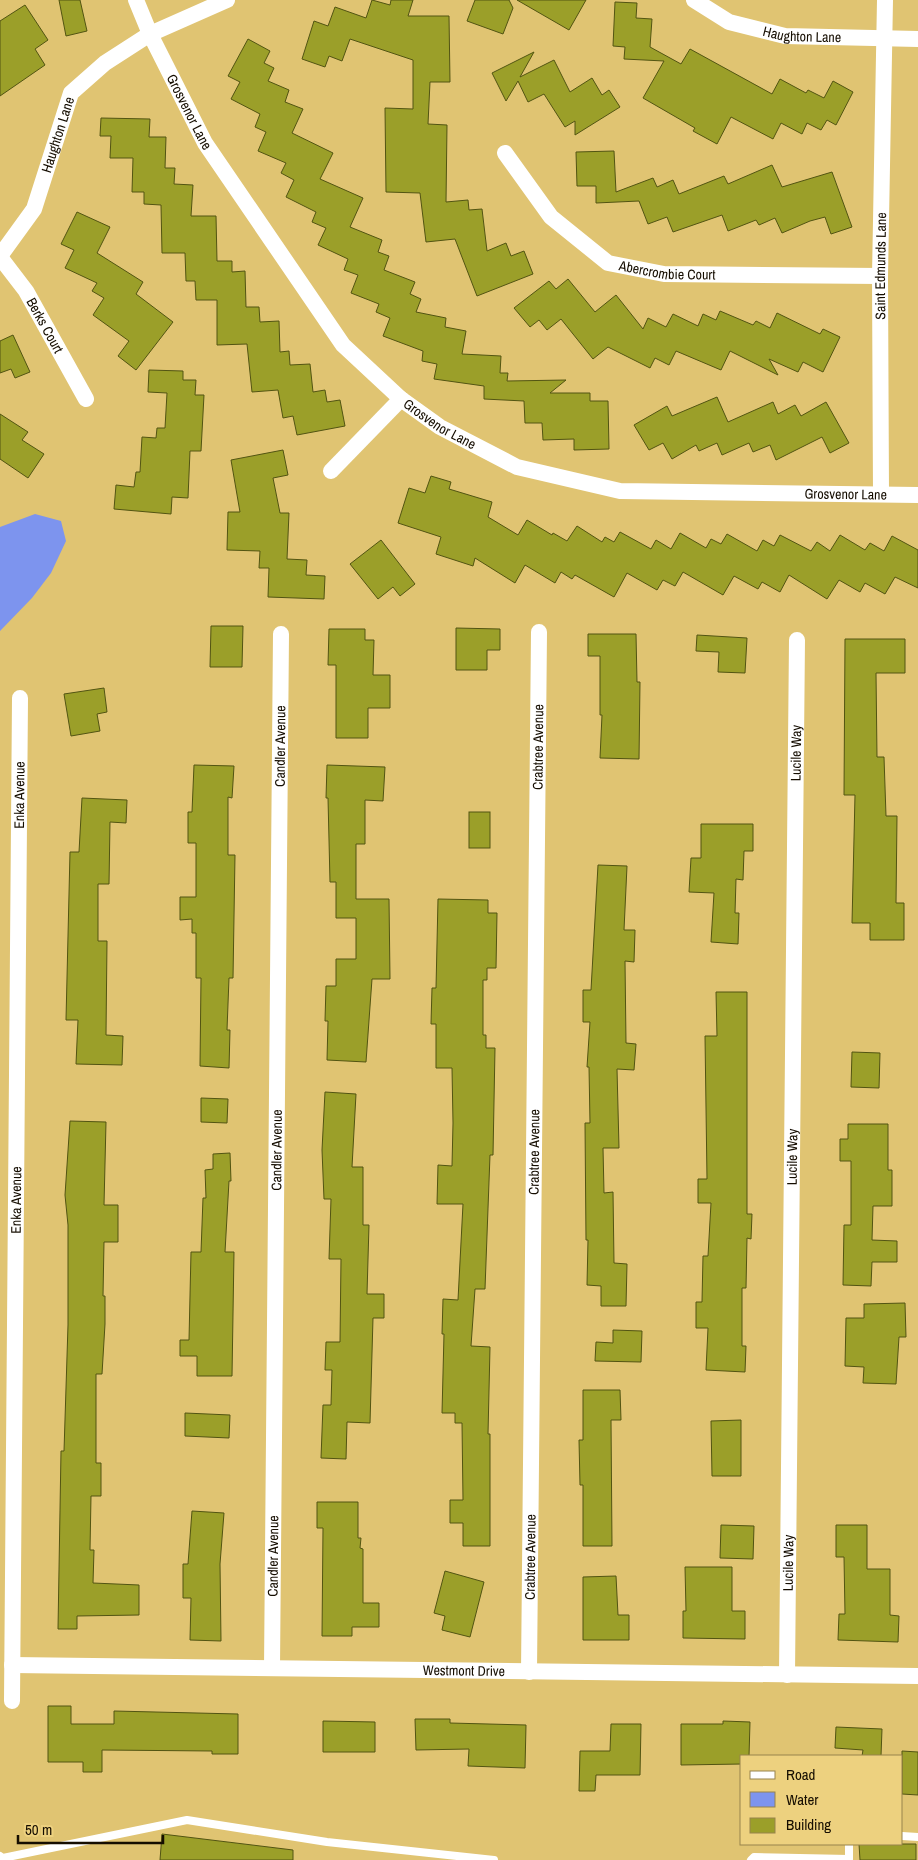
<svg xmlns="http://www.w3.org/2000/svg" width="918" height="1860" viewBox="0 0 918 1860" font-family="'Archivo Narrow',sans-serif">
<rect width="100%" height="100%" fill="#e0c472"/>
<polygon fill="#7d94ee" points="35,514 61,521 66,541 51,573 32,598 0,631 0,527"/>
<g fill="#9b9f29" stroke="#525412">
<polygon points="59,0 80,0 87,31 66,36"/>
<polygon points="372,0 390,5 391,0 413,0 408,16 449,16 450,82 430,82 428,124 447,125 446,202 468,200 469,210 482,209 487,251 506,243 511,256 524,251 533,274 477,296 455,239 426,242 420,193 386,192 385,108 413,109 413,60 350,39 342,61 329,56 325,67 302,59 314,21 328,26 335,7 366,18"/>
<polygon points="475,0 509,0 513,8 503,34 467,21"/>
<polygon points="517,0 586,0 569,30"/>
<polygon points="615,2 637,3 636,18 652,19 650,47 681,64 690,49 772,94 780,79 806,93 808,90 824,98 833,81 853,92 836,125 827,120 821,130 807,123 802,134 781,123 773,139 731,117 717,144 693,131 695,128 643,98 664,61 624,59 625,47 613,46"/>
<polygon points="25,5 48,40 35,49 45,65 0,96 0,21"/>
<polygon points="248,39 270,51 264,63 274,68 268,81 289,90 285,102 303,109 292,133 333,153 320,179 363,198 350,227 382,240 378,252 389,256 384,270 415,282 410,294 421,299 416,312 446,318 445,327 466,331 462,354 501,356 500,373 508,373 507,381 566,380 550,393 590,393 590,401 608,401 609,449 574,450 574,439 543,440 542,423 525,423 524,401 484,399 484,386 434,379 437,364 422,361 423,351 383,336 390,318 376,312 379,304 351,293 358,275 344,270 348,259 318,245 326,228 312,222 316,212 286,197 294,180 281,173 286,163 258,151 266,132 255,127 260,114 231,99 240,82 228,76"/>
<polygon points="534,52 520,77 554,60 570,92 592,78 602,95 609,90 620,107 575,135 575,121 565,127 544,94 528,102 518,81 506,101 492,73"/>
<polygon points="101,118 150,119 149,137 166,137 165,168 175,168 174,184 193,185 191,216 216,216 217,261 232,261 232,272 245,271 246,307 259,307 260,322 279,321 280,352 289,351 290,365 310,364 313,392 325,390 327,402 340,400 345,426 297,435 293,416 283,418 278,390 252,392 247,344 217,345 217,300 196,300 195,281 186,281 185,253 162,253 161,205 144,204 144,192 132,192 133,158 110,158 111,136 100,136"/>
<polygon points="614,151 616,192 653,178 657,187 673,180 679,194 724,176 728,184 772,165 782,187 832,172 852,227 831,234 825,217 810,221 782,233 775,218 759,225 756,220 728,231 722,215 673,232 667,217 648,224 639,201 596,203 596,186 577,186 576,152"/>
<polygon points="77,212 110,227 97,253 143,282 136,294 173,322 136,370 118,356 129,341 93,315 104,298 92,291 97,283 65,268 74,250 61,244"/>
<polygon points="568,279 595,312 616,295 643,329 648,318 666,327 673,314 698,326 703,314 716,320 720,311 753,325 756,321 770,328 777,313 820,334 823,329 840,337 823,372 803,362 798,372 769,359 778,375 730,351 721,370 676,351 669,365 655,358 650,368 608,347 593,359 561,319 547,330 539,320 530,327 514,308 549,281 556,289"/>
<polygon points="13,335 30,372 15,378 11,369 0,373 0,341"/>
<polygon points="149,370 183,371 183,380 196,380 195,395 204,395 201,451 190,451 188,498 172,497 171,514 114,509 116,485 134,487 136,472 140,472 142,437 156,438 157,428 165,428 167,393 148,392"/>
<polygon points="717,397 728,422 773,402 778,414 795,405 801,416 826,402 849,443 830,453 822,437 776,460 770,445 753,452 749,443 722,455 717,443 699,451 696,445 672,459 663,443 649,450 634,425 667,406 672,416"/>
<polygon points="0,414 28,432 22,440 44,454 28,478 0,459"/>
<polygon points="283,450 288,475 273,478 280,513 289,513 287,559 307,560 306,575 325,576 324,599 268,597 269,568 259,568 260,551 227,550 228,512 240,512 231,460"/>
<polygon points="431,476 451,482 449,489 492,502 488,517 518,535 527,520 552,535 553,533 567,541 577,526 602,542 605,537 614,542 620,532 651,549 656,540 671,549 680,533 706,548 711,539 721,544 727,534 757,551 763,540 774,546 780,535 811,551 817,542 830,551 840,535 865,550 870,543 884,551 892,536 918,550 918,588 895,577 885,594 865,583 860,592 839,580 827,599 789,575 780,592 762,582 758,589 734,576 723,595 683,572 675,586 663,580 657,590 627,573 614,597 575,575 572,579 561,572 555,583 525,565 515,583 475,558 473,566 436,554 441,537 398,523 409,488 425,493"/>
<polygon points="381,540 415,584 400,596 393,587 378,599 350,564"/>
<polygon points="211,626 243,626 242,667 210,667"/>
<polygon points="456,628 500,629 500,650 487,650 487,670 456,670"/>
<polygon points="329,629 365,629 365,640 374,640 373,675 390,675 390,708 368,708 368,738 336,738 336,665 328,665"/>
<polygon points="588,634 636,634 637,682 640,682 639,759 600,758 602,715 600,715 600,656 588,656"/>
<polygon points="697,635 747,638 745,673 718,672 719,652 696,651"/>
<polygon points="845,639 905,639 905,673 876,673 877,757 884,757 886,816 897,816 896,903 904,903 904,940 870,940 870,923 852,923 855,795 844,795"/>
<polygon points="104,688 107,712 97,714 100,731 71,736 64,694"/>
<polygon points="194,765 234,766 232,798 228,797 228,855 235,855 233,978 229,978 227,1030 230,1030 229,1068 200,1066 201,978 196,978 196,933 192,933 192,919 180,920 180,897 196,897 196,843 188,843 188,812 192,812"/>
<polygon points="327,765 385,767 383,801 365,800 365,844 356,844 356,899 389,899 390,979 372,979 366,1062 327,1060 328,1021 325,1021 326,986 336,986 336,959 356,959 356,918 336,918 336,882 330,882 328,798 326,798"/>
<polygon points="82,798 127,800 126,823 110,822 109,884 98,884 98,941 107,941 106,1035 123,1036 122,1065 76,1064 78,1020 66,1020 70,852 79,852"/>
<rect x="469" y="812" width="21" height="36"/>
<polygon points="701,824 753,824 753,851 744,851 743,880 736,879 735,913 739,913 738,944 711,942 714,893 689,892 691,858 701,858"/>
<polygon points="598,865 627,866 624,930 635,930 634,962 625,961 626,1043 636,1044 634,1070 617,1069 619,1148 603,1148 604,1193 613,1192 614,1263 627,1264 626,1306 601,1306 601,1286 587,1285 588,1240 586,1240 585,1123 590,1123 589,1067 587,1067 590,1022 583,1022 583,990 591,990"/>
<polygon points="438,899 488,900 488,913 497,913 496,968 487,968 487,980 483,980 483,1035 486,1035 486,1048 495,1048 493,1155 490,1155 485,1289 475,1289 471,1346 490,1347 488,1434 490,1434 490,1546 463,1546 463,1523 450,1523 450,1500 463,1500 462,1423 455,1423 455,1413 442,1413 444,1334 442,1334 443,1299 458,1300 463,1204 437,1204 438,1165 452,1166 453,1123 452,1068 436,1068 436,1024 431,1024 432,988 436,988"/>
<polygon points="716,992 747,992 747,1214 752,1214 751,1239 747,1238 746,1288 742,1288 742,1346 746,1346 745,1372 706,1370 708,1328 696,1328 696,1302 702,1302 703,1256 708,1256 711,1203 698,1203 698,1179 707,1179 705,1036 717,1036"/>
<polygon points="852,1052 880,1053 879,1088 851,1087"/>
<polygon points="325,1092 356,1094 352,1167 363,1167 363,1225 369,1225 367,1294 384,1294 384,1318 373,1318 370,1423 347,1422 346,1459 321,1458 323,1405 331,1405 332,1370 325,1370 326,1342 340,1342 341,1259 329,1259 331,1199 324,1199 322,1150"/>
<polygon points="201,1098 228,1099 227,1123 201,1122"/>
<polygon points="70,1121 106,1122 104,1205 118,1205 118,1242 104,1242 103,1296 105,1296 105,1324 102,1374 96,1374 96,1463 101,1463 101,1496 91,1496 90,1550 94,1550 93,1583 139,1585 139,1615 77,1616 77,1629 58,1629 61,1451 64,1451 68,1325 68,1225 65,1195"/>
<polygon points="848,1124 888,1124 888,1170 892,1170 892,1206 873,1206 872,1240 897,1241 897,1262 872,1262 871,1286 843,1285 844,1225 851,1225 851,1161 840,1161 840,1139 848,1139"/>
<polygon points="230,1153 231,1181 229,1181 225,1252 234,1252 232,1376 197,1376 197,1356 180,1356 180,1340 189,1340 191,1252 201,1252 203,1198 206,1198 205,1170 213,1169 213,1154"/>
<polygon points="905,1303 906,1337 899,1337 896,1384 863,1383 864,1367 845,1366 846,1318 864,1318 864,1304"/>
<polygon points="613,1330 642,1331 641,1362 595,1361 596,1342 613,1343"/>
<polygon points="583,1390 620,1390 621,1420 611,1420 612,1546 583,1546 583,1485 580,1485 579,1440 583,1440"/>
<polygon points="185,1413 230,1415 229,1438 185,1436"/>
<polygon points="741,1420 741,1476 712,1476 711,1421"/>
<polygon points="317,1502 358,1502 358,1538 361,1538 360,1548 363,1549 363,1603 379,1603 379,1627 352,1627 352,1636 322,1636 323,1528 317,1528"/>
<polygon points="192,1511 224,1513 220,1564 221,1641 190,1640 191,1598 183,1598 183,1564 188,1564"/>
<polygon points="721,1525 754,1526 753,1559 720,1558"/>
<polygon points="836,1525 867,1525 867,1569 890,1569 890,1615 899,1616 898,1642 838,1640 839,1614 845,1614 844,1557 836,1557"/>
<polygon points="685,1567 732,1567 732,1611 745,1611 745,1639 683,1638 683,1611 686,1611"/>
<polygon points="445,1571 484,1582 470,1637 442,1630 445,1616 434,1613"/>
<polygon points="616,1576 618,1615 629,1615 629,1640 583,1640 583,1577"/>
<polygon points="48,1706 71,1706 71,1724 114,1724 114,1711 238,1714 238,1754 212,1754 212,1751 102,1750 102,1772 83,1772 83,1762 48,1762"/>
<polygon points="415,1719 450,1719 450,1723 526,1725 525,1768 468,1766 469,1749 416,1750"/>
<polygon points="323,1721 375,1722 375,1752 323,1752"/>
<polygon points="723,1721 750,1722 749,1756 742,1756 742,1764 681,1765 681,1724 723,1724"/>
<polygon points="611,1724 641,1724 640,1775 596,1775 595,1791 579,1791 580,1751 610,1751"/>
<polygon points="836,1727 882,1729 881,1756 862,1756 863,1750 835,1748"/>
<polygon points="902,1751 918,1752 918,1795 902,1794"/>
<polygon points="162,1834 293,1850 293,1860 160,1860"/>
<polygon points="859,1844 916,1844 916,1860 860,1860"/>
</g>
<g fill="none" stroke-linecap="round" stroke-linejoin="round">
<g stroke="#fff" stroke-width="8">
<polyline points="902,1836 918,1837"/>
<polyline points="0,1856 3,1858 187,1820 327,1842 494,1860"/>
<polyline points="751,1860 754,1857 849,1859 849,1844"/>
</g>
<g stroke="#fff" stroke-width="16">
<path id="s1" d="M136 0 150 34 205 143 343 345 401 399 440 427 517 467 620 491 918 495"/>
<path id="s2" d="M694 0 729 22 785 36 918 39"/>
<path id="s3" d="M505 153 551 217 608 263 664 274 880 276"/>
<path id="s4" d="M0 256 34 209 71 93 105 63 150 34 227 0"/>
<path id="s5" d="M0 257 26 291 86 399"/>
<polyline points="331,471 401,399"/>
<path id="s6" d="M881 494 880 276 885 0"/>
<path id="s7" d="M12 1665 918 1676"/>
<path id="s8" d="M272 1668 281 634"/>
<path id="s9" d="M529 1672 539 632"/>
<path id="s10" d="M787 1675 797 640"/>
<path id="s11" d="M12 1701 20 698"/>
</g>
</g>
<g text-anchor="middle" stroke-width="4.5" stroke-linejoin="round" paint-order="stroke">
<g font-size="14" fill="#150d00" stroke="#edd17f">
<text dy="5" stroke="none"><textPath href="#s2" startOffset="116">Haughton Lane</textPath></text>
<text dy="5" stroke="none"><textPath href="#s1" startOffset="124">Grosvenor Lane</textPath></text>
<text dy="5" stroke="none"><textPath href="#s4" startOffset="136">Haughton Lane</textPath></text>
<text dy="5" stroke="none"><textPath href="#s6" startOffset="228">Saint Edmunds Lane</textPath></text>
<text dy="5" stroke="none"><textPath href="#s3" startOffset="212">Abercrombie Court</textPath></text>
<text dy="5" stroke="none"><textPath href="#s5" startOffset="82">Berks Court</textPath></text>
<text dy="5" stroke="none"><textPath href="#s1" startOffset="529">Grosvenor Lane</textPath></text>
<text dy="5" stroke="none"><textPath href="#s1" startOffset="949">Grosvenor Lane</textPath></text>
<text dy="5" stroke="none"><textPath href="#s8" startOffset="922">Candler Avenue</textPath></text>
<text dy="5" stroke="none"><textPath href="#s9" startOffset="925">Crabtree Avenue</textPath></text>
<text dy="5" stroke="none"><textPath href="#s10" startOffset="922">Lucile Way</textPath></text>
<text dy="5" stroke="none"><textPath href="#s11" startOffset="906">Enka Avenue</textPath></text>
<text dy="5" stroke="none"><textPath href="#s8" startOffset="518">Candler Avenue</textPath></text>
<text dy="5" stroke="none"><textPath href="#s9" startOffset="520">Crabtree Avenue</textPath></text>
<text dy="5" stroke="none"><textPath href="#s10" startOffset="518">Lucile Way</textPath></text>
<text dy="5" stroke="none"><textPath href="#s11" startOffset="501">Enka Avenue</textPath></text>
<text dy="5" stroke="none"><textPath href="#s8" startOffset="112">Candler Avenue</textPath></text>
<text dy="5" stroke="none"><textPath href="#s9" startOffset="115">Crabtree Avenue</textPath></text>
<text dy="5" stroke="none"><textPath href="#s10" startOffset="112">Lucile Way</textPath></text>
<text dy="5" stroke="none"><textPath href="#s7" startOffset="452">Westmont Drive</textPath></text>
</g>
</g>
<rect x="740" y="1755" width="162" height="90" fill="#edd17f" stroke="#97834c"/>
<rect x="750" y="1771" width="25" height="8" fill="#ffffff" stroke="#97834c"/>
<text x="786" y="1780" font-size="15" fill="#150d00">Road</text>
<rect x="750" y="1792" width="25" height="15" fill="#7d94ee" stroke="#97834c"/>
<text x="786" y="1805" font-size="15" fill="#150d00">Water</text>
<rect x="750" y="1818" width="25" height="15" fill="#9b9f29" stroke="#97834c"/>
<text x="786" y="1830" font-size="15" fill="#150d00">Building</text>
<path d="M18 1835v8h145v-8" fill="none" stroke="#150d00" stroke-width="2.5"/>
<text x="25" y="1835" font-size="15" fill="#150d00" stroke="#edd17f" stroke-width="4" paint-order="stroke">50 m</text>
</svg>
